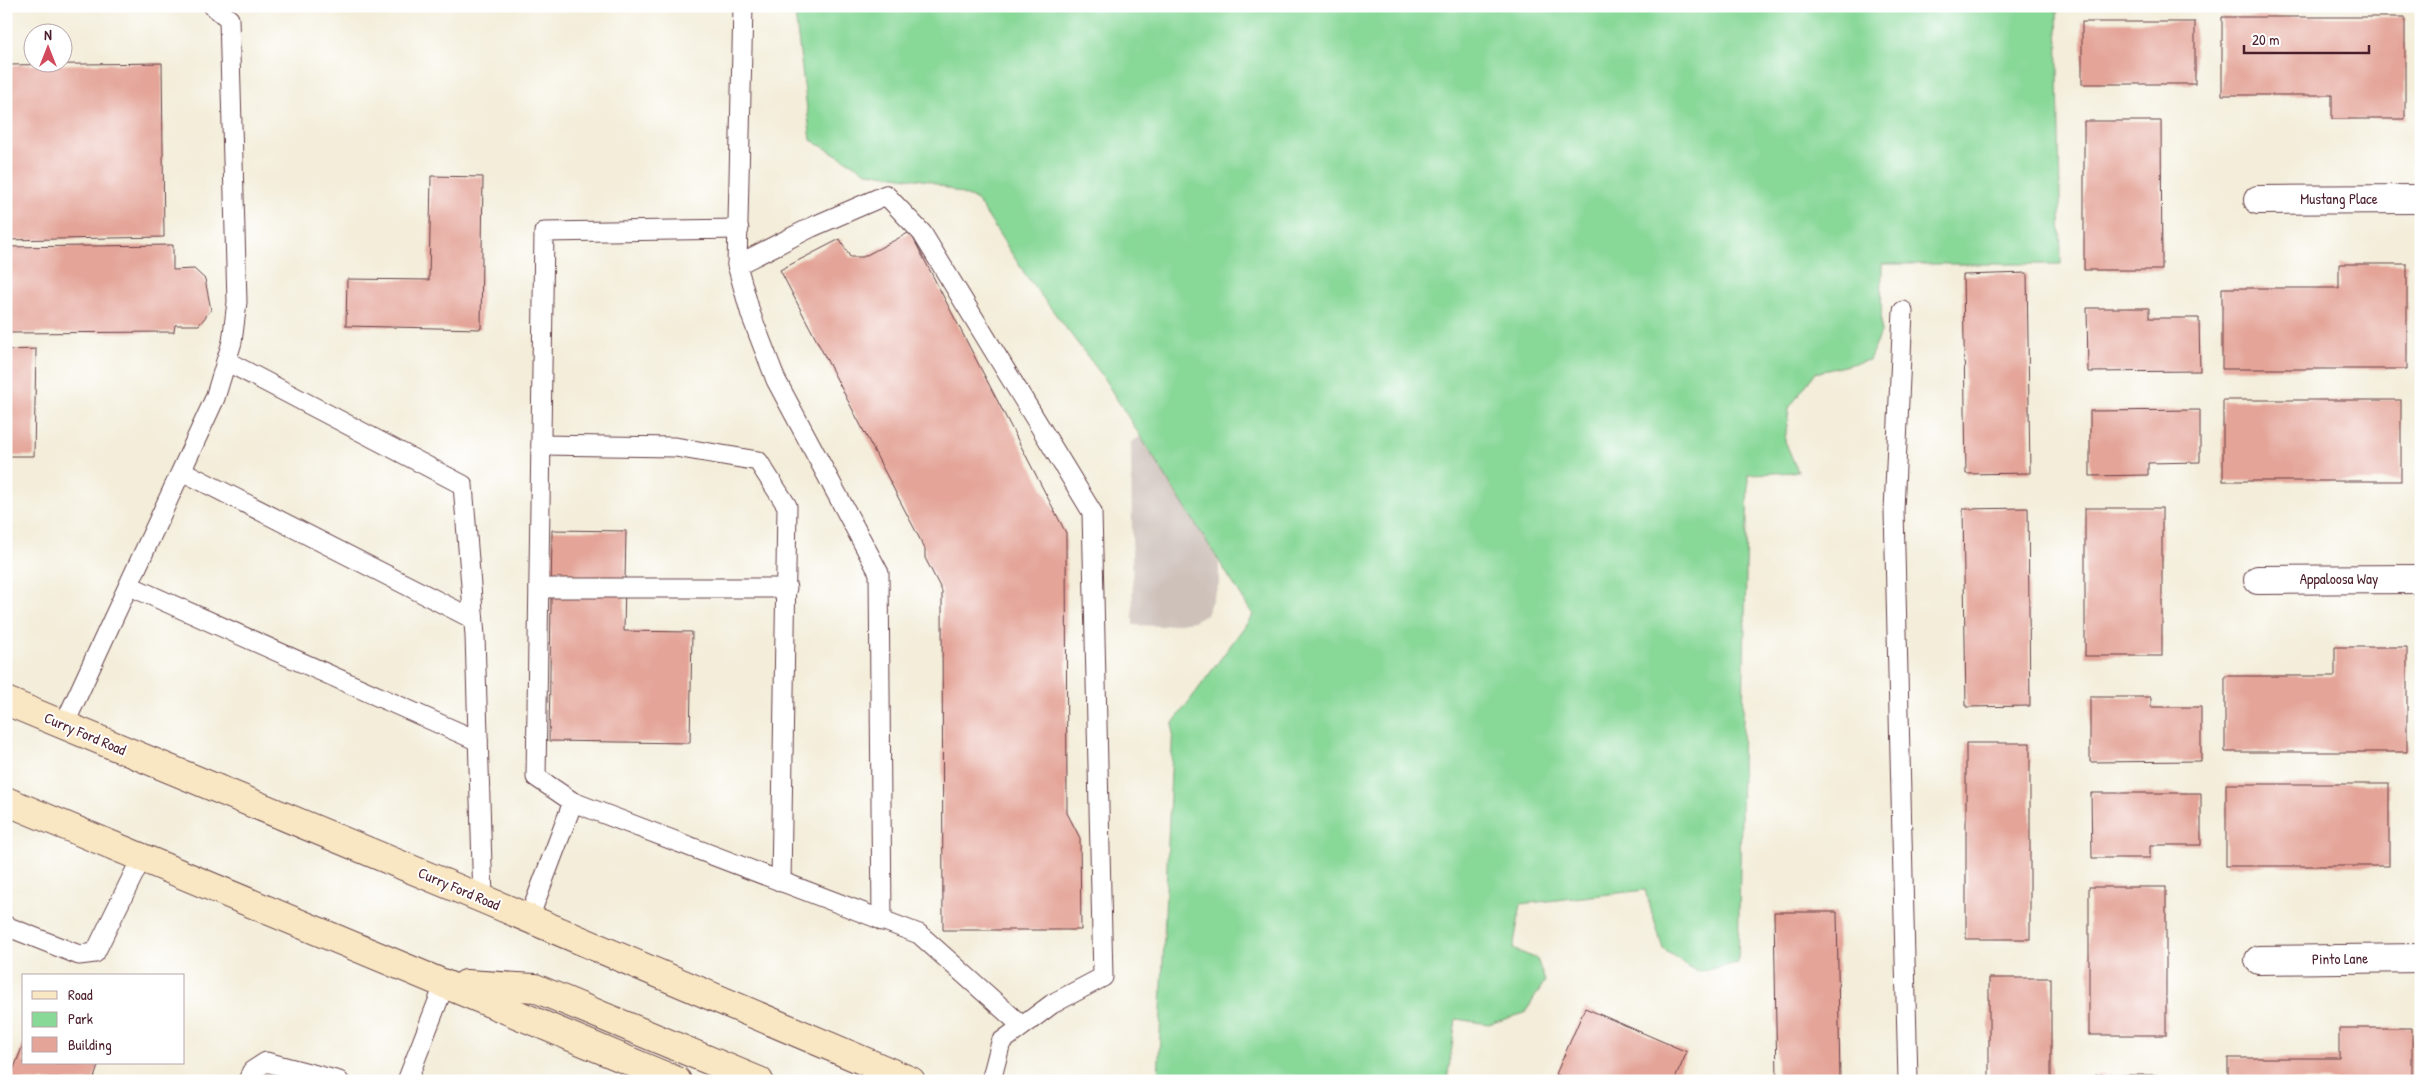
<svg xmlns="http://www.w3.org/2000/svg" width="2427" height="1087" viewBox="0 0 2427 1087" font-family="'Patrick Hand',sans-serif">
<rect width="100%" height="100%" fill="#fff"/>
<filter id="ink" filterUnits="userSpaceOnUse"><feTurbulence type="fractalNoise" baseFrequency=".02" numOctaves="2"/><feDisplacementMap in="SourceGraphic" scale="10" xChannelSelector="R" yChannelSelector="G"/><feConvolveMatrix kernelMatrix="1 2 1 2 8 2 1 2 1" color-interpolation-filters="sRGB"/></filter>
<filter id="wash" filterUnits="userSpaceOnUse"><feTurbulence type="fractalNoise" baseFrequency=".0096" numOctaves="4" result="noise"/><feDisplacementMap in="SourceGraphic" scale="20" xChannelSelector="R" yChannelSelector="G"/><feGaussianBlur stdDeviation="1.12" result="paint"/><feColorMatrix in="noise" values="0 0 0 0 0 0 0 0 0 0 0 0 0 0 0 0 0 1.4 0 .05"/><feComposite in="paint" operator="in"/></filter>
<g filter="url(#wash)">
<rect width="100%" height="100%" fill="#f3edd9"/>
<polygon fill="#cec1ba" points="1145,434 1219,563 1219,584 1206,614 1193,621 1161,626 1133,625 1131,442"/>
<polygon fill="#88d898" stroke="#697c62" points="794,6 2057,6 2061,264 1882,264 1881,333 1869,360 1815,373 1789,408 1785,441 1798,472 1748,474 1738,963 1697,972 1663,949 1645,890 1521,904 1513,949 1537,959 1545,981 1525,1013 1489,1024 1456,1019 1447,1081 1158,1081 1173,723 1253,615 1101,374 1027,277 977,200 929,181 867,172 811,140"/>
<g id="blocks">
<g fill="#e4a498">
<polygon points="2222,17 2405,17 2405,119 2332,119 2332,95 2222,95"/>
<rect x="2082" y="22" width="113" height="62"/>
<polygon points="162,63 164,237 6,240 6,65"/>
<polygon points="2084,121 2161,121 2162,270 2084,270"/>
<polygon points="431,176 483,177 481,329 346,326 347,279 429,280"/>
<polygon points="910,232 1066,533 1067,813 1080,838 1081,930 943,930 942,591 925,558 925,549 780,270 840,239 850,257 863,257"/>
<polygon points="173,245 173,270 194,269 205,279 211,310 199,325 175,325 174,332 6,333 6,247"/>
<polygon points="2339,264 2407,264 2407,369 2222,369 2222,288 2339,288"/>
<polygon points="2027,273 2030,473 1966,474 1963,275"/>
<polygon points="2087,308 2149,308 2149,318 2199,318 2200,371 2088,372"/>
<polygon points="36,349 34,456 6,456 6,350"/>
<rect x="2223" y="400" width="178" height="81"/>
<polygon points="2200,410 2200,462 2148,463 2148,475 2090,476 2090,411"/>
<polygon points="2028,508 2030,706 1966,707 1963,509"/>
<rect x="2085" y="508" width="77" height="148"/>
<polygon points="552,530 626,531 624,631 692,632 690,743 549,741"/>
<polygon points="2335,647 2407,647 2407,752 2225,752 2225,676 2335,676"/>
<polygon points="2090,697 2151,697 2151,707 2201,707 2201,761 2090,762"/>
<rect x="1966" y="743" width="64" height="196"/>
<rect x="2226" y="784" width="163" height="82"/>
<polygon points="2091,793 2201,793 2201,845 2150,845 2150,858 2092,858"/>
<rect x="2089" y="887" width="77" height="148"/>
<polygon points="1774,912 1837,912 1840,1081 1777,1081"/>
<rect x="1989" y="978" width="62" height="103"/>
<polygon points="1585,1008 1687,1052 1674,1081 1571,1081 1556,1074"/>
<polygon points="2339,1028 2412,1028 2412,1081 2228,1081 2228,1058 2339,1058"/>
<polygon points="24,1042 24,1063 99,1063 93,1081 9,1081"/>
<rect x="2096" y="1075" width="61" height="6"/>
</g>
</g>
</g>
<g filter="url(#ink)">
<use href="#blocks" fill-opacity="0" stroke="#633e45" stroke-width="1"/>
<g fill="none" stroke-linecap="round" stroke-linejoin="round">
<defs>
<g id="lane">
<polyline points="743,6 737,265 812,227 886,195 922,233 1092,512 1103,977 1052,1004 1001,1042 991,1081"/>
<polyline points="739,229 544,232 536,777 573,802 919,934 1022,1026"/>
<polyline points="737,265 751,315 776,380 879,573 882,921"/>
<polyline points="1903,311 1894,510 1908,1081"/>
<polyline points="226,361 463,485 475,636 483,899"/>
<polyline points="541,445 675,447 758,461 787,506 781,882"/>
<polyline points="182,471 473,619"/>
<polyline points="130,586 478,741"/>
<polyline points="539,588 787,588"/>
<polyline points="64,725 215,398 232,342 237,302 229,19 213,6"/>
<polyline points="529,918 573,802"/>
<polyline points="6,926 79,955 95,953 142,857"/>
<polyline points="248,1081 252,1071 266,1062 339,1081"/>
<polyline points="407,1081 445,983"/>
</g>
<g id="street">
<polyline points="2258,200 2421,199"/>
<polyline points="2258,580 2421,579"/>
<polyline points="2259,960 2421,958"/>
</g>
<g id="secondary">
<polyline points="6,701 483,899 911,1081"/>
<polyline points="6,801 677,1081"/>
<polyline points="466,984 535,988 759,1081"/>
</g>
</defs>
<use href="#lane" stroke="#633e45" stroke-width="21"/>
<use href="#street" stroke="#633e45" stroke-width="30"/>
<use href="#secondary" stroke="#633e45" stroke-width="30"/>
<use href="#lane" stroke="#fff" stroke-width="19"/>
<use href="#street" stroke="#fff" stroke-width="28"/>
<use href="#secondary" stroke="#f9e7c3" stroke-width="28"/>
</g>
</g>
<g text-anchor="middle" stroke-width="4" stroke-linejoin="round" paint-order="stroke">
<g font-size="15" fill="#4a1f2b" stroke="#fff">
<text x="2339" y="204">Mustang Place</text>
<text x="2339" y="584">Appaloosa Way</text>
<text transform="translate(85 734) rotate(23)" y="5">Curry Ford Road</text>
<text transform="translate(459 889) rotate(23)" y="5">Curry Ford Road</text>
<text transform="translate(2340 959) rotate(-1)" y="5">Pinto Lane</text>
</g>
</g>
<rect width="2427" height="1087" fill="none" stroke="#fff" stroke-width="25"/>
<rect x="22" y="974" width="162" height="90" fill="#ffffff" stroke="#b7a5aa"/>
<rect x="32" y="991" width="25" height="8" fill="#f9e7c3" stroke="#b7a5aa"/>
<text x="68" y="1000" font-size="15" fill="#4a1f2b">Road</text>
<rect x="32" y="1012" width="25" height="15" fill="#88d898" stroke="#b7a5aa"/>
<text x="68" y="1024" font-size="15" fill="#4a1f2b">Park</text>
<rect x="32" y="1037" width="25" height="15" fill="#e4a498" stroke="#b7a5aa"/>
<text x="68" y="1050" font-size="15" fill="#4a1f2b">Building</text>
<g transform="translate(48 48)"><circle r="24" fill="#ffffff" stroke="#b7a5aa"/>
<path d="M0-4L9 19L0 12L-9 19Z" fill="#d1495b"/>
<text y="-8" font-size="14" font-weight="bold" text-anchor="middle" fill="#4a1f2b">N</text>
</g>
<path d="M2244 45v8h125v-8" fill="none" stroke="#4a1f2b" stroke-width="2.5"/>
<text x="2252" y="45" font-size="15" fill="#4a1f2b" stroke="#ffffff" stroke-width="4" paint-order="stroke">20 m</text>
</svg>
